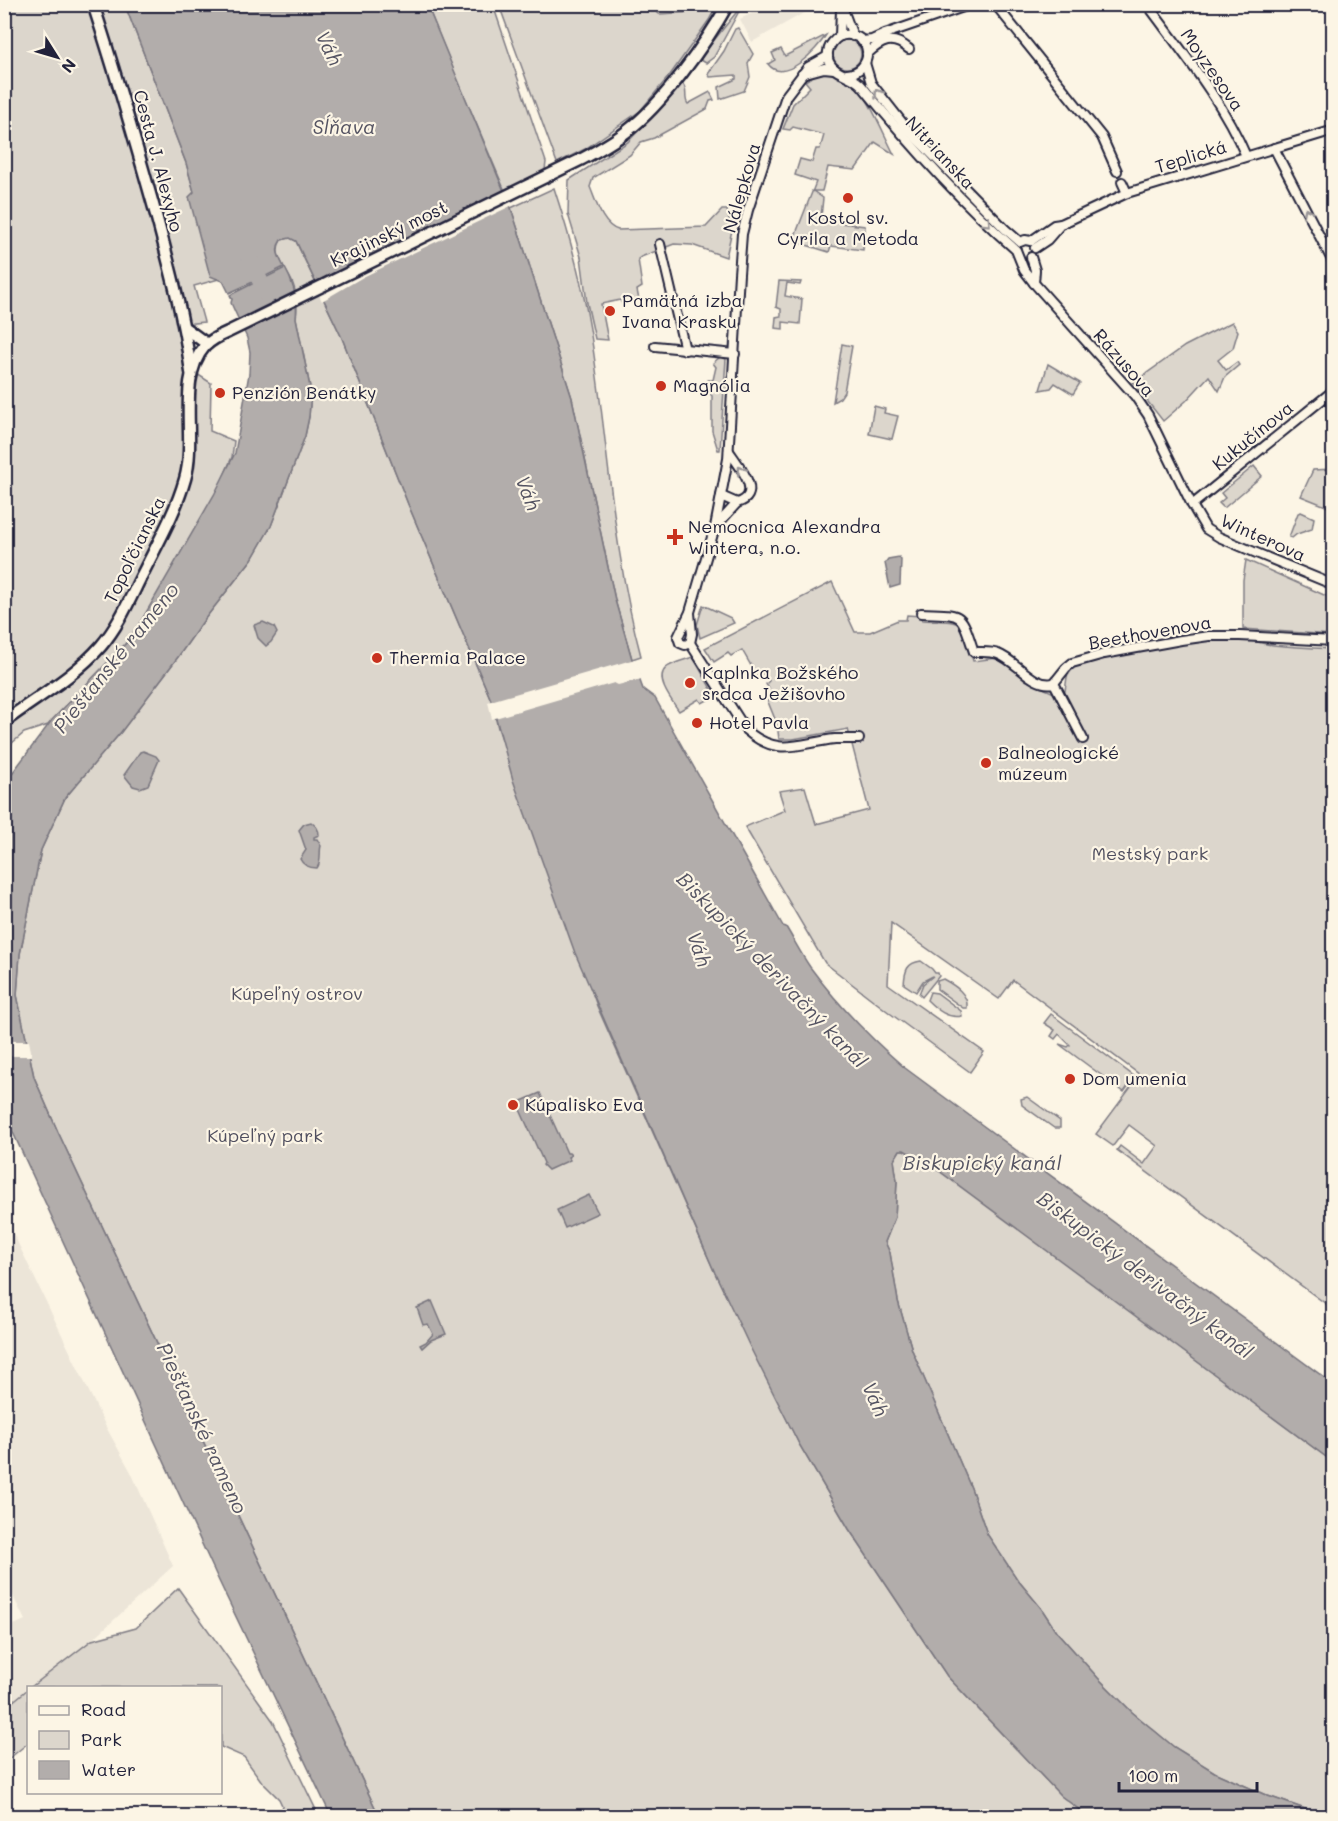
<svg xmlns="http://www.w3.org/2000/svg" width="1338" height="1821" viewBox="0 0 1338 1821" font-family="Mali,sans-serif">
<rect width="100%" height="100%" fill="#fcf5e5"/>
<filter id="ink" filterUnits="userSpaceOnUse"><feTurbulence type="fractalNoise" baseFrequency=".0167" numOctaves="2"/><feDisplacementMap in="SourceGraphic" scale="12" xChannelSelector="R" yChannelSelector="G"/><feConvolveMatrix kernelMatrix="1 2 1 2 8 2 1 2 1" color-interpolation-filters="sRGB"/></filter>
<g filter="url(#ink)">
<g fill="#ece5d8">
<polygon points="820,4 752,42 740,19 768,5"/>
<polygon points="4,1214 106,1427 131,1472 173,1566 92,1640 10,1704 5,1692 5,1629 25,1620 4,1578"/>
</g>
<g fill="#dcd6cc" stroke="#7f7c84" stroke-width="1.5">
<polygon points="743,4 714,57 706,63 699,59"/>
<polygon points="5,5 125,5 186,163 219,279 194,286 204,322 184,324 189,369 211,383 210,431 234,441 232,457 206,518 174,575 108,668 48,725 24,733 5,749"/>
<polygon points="427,5 493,5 546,162 545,170 505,191 453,69"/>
<polygon points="499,5 649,5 659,14 693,12 698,5 717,5 709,20 670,75 640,111 585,149 557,163"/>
<polygon points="738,28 753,54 748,63 750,77 744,91 720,99 719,87 736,79 736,75 710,77 708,74 724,51 735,29"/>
<path d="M826 35C817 50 784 85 768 64L775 60 772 53 781 49 785 56Z"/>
<circle cx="847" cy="54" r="14"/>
<path d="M821 71C827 72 846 77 852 81 866 91 885 137 894 154L875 142 855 170 828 167 822 191H813L823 198 821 217 841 220V223L865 226 863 250 831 246 829 252 793 241 816 182 795 175 800 159 812 162 816 149H820L824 135 793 127 790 130 783 129 793 104 810 87 805 81Z"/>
<path d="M682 83C689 90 683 98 688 104L710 92 714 100 710 101 707 109 654 138 641 142 630 155 593 178 590 187C596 201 602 225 618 230L706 227 722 210H727L732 230 726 257 692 245 674 244 641 257 638 259 642 287 637 290 639 300 622 304 620 300 601 304 608 340 595 339 587 303 581 257 568 214 569 180 628 142Z"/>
<path d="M554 188C569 234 582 281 590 329 608 438 612 549 641 656L632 659 615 600 572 398 511 208Z"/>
<path d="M290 238 296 241 299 248 342 338 408 504 491 700 498 728 597 1006 715 1273 799 1444 849 1529 947 1676 1061 1796 1088 1816H379L58 1132 34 1077 17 995 20 954 41 850 65 798 121 732 178 657 204 620 252 559 271 526 305 436 309 417 311 392 296 318C298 306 297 295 293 284 288 270 271 255 281 240Z"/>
<polygon points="779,281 801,282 800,285 787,283 785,296 802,299 800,324 783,322 783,329 775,328 776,317 781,316 781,309 776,307"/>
<polygon points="1232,322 1238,331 1233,348 1218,360 1226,370 1237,362 1239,365 1225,377 1219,391 1209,376 1186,401 1163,421 1133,383 1185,346"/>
<polygon points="842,344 852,346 844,392 840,398 833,402"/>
<polygon points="720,357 726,359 720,450 718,450 712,431 712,396 707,390 708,380 713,380 716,367 713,363"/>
<polygon points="1048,364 1080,383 1073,394 1055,383 1051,388 1040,390"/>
<polygon points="874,406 885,409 884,413 898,416 892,439 869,434"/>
<polygon points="1254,466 1262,476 1224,508 1219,503 1225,498 1221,493"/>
<polygon points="1333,469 1333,509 1301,496 1313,470"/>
<polygon points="1301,512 1314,518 1312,529 1297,534 1292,538 1289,537 1298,513"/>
<polygon points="1246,560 1333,599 1333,635 1243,629 1243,580"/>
<path d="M832 582 855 632H870L898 620H906L907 615 921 616 922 620C967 622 960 618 973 661L997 658 1011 664 1025 680 1056 694 1065 691 1067 677 1073 667C1128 651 1188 636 1246 640 1255 641 1264 644 1273 645 1293 647 1313 648 1333 649V1309L1117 1150 1120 1146 1144 1164 1157 1146 1129 1125 1113 1146 1096 1134 1140 1075 1013 980 999 999 891 923 888 984 984 1052 970 1072 891 1014 825 963 745 827 785 810 779 791 805 787 816 824 869 810 848 729 793 739H779L777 724 764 692 769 689 766 684 769 681 764 673 757 676 742 650 731 656 728 653 714 662 705 648Z"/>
<polygon points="703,605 731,618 734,623 700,638 697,625"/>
<path d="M693 657 715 696 702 703 699 699 679 711C672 701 654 679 666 668 673 662 685 660 693 657Z"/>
<path d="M921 961 932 969 935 973H938L939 976 922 997 919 994 923 984 933 976 923 981 916 992 904 984C905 970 907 963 921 961Z"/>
<path d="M943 979C954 985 969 994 967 1008H963L937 989V981Z"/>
<path d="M930 992 937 993 961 1011 962 1016C948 1019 937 1010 927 1000Z"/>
<polygon points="1051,1014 1135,1077 1124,1092 1059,1044 1068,1047 1070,1045 1059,1034 1055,1039 1051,1036 1055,1030 1044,1023"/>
<polygon points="1027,1097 1060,1121 1060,1128 1054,1128 1022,1105 1021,1099"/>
<polygon points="900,1150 904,1150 935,1168 995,1211 1333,1462 1333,1816 1325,1816 1268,1796 1216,1773 1174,1747 1132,1712 1098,1678 1056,1631 1041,1608 1017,1579 987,1534 971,1488 912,1350 898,1301 890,1253 885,1242 895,1217 897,1181 894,1160"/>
<polygon points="178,1588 273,1721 319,1816 287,1816 279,1799 262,1782 244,1757 221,1747 220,1688 31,1687 92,1640 136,1628"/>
<polygon points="28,1689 28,1743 5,1762 5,1708"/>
</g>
<g fill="#b2adab" stroke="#78757e" stroke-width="1.5">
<path d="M125 5H427L511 208 572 398 615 600 632 659 643 689 655 698 783 926 786 927C794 940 801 954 810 967 838 1005 869 1037 905 1068L1333 1384V1462L935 1168 904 1150H900L894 1160 897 1181 895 1217 885 1242 890 1253 898 1301 912 1350 971 1488 987 1534 1017 1579 1041 1608 1056 1631 1098 1678 1132 1712 1174 1747 1216 1773 1268 1796 1325 1816H1088L1061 1796 947 1676 849 1529 799 1444 750 1347 715 1273 575 953 513 780 491 700 408 504 342 338 296 241 290 238 281 240C274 250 279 257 284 267L260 279 251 267 249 270 253 282 229 293 223 281 210 276 189 197 194 192 186 163Z"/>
<path d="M285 268C294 284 298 299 296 318L311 392 309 417 305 436 271 526 252 559 204 620 178 657 121 732 65 798 41 850 20 954 17 995 34 1077 58 1132 379 1816H331L219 1581 5 1115 4 784 52 720 132 637 214 495 235 453 249 374 250 352 247 338 231 303 232 299 230 295 254 283 258 286 260 285 261 280Z"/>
<polygon points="899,557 901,560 900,585 890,588 885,563 888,559"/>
<polygon points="263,622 274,627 277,633 271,642 266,646 258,638 254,625"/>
<polygon points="143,751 156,756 159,760 148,785 140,788 133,786 124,775 140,752"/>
<path d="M311 822C316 826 319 829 319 835L314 837V839H317L321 846C319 852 322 862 317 868 310 868 303 866 300 859L306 850 299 830 304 824Z"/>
<polygon points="540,1093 567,1153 569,1153 571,1155 568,1157 570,1160 548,1170 543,1165 544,1163 517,1103"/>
<polygon points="589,1195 598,1213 565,1228 557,1210"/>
<polygon points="432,1301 446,1334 431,1340 422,1348 420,1345 426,1342 433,1334 428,1324 423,1325 417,1308"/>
</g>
<g fill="#fcf5e5">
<polygon points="508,190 513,205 363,277 322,301 314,285"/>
<polygon points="635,659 642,679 618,685 614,683 492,719 488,702 494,700"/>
<polygon points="5,1041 29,1041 32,1056 5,1056"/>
</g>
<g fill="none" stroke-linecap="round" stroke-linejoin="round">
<polyline stroke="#b2adab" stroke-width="16" points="248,255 270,302"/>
<defs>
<g id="minor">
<polyline points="841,4 853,36"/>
<polyline points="995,4 1102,137 1117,171"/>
<path d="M1147 4C1183 53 1222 100 1246 156"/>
<polyline points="840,36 841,9"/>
<polyline points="862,41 872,40 885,34 972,4"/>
<path d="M867 54C882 40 892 35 909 49"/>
<polyline points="865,63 871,83 908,130 1005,229 1020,242 1025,240 1031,241"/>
<polyline points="802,74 824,68 834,69"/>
<path d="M847 74C872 72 875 38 850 35 836 33 824 48 829 62 835 75 853 75 862 86 909 144 959 200 1016 250L1024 270 1034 283 1135 396 1148 415 1192 505 1206 529 1219 537 1254 552 1334 585"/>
<polyline points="1274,148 1334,264"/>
<polyline points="1122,182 1127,193"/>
<polyline points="1031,241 1054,225 1061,224 1127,193 1334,130"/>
<polyline points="660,244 685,350"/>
<polyline points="1035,248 1047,240 1061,224"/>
<polyline points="1031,257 1035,270 1034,283"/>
<polyline points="655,346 735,354"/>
<path d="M721 496 737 503C765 495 738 465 729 451"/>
<polyline points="1192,505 1334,390"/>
<polyline points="716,526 737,503"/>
<path d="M921 613C964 615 960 610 974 652 982 652 991 651 998 654 1017 661 1033 688 1054 683L1083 739"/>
<polyline points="690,643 685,645 680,643 678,637 690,612 715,527 728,459 739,274 742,234 748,210 786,96 808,67 828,56"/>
<path d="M690 643 746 730C778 758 799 743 835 739 843 739 851 739 859 739"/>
<polyline points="690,643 692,634 690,613"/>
<polyline points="1054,683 1066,668 1072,663 1104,654 1181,640 1209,636 1240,636 1334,641"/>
</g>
<g id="secondary">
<path d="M93 4C116 74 136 144 156 215 170 267 184 319 191 372"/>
<polyline points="185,328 207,344"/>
<path d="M4 722C37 697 74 677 101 646 120 624 131 596 144 571 159 541 176 511 185 479 197 439 176 379 205 346 211 340 221 335 228 332L582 159C597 151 612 143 626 132 663 104 705 45 728 4"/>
</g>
</defs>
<use href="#minor" stroke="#22223b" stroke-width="12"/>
<use href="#secondary" stroke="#22223b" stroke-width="15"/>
<use href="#minor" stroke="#fcf5e5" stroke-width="8"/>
<use href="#secondary" stroke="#fcf5e5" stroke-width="10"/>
</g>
<defs><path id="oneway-chevron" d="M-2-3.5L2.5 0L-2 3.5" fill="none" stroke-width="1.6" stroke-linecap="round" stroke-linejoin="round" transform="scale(1.5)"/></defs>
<g stroke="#9a9698">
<use href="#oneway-chevron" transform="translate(878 93) rotate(-125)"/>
<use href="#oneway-chevron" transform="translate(1307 212) rotate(-117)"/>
<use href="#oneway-chevron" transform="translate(987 223) rotate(45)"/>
<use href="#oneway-chevron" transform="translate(741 470) rotate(-123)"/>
</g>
</g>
<g fill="#c8321e" stroke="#fcf5e5" stroke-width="2">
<circle cx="848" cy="198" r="6"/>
<circle cx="610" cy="311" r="6"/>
<circle cx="661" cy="386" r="6"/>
<circle cx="220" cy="393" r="6"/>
<path d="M672 528h6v6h6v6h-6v6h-6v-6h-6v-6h6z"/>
<circle cx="377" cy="658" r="6"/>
<circle cx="690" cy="683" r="6"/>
<circle cx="697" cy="723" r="6"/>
<circle cx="986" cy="763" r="6"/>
<circle cx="1070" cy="1079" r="6"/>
<circle cx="513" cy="1105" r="6"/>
</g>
<g text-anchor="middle" stroke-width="4.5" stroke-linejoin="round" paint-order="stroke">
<g font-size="18" fill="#22223b" stroke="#fcf5e5">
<text transform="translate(1212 70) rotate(55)" y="6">Moyzesova</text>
<text transform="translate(940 153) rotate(47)" y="6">Nitrianska</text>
<text transform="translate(1191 157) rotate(-17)" y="6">Teplická</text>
<text transform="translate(158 161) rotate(75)" y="6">Cesta J. Alexyho</text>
<text transform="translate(742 188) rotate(-74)" y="6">Nálepkova</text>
<text transform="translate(389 234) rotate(-26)" y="6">Krajinský most</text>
<text transform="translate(1124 363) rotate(49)" y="6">Rázusova</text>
<text transform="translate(1253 436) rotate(-39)" y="6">Kukučínova</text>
<text transform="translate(1263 538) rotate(24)" y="6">Winterova</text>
<text transform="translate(135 550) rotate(-64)" y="6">Topoľčianska</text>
<text transform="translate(1150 633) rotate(-10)" y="6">Beethovenova</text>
</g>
<g font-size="18" fill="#22223b" stroke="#fcf5e5" text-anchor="start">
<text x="848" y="224" text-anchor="middle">Kostol sv.<tspan x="848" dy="21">Cyrila a Metoda</tspan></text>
<text x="622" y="307">Pamätná izba<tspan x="622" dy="21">Ivana Krasku</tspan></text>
<text x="673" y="392">Magnólia</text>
<text x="232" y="399">Penzión Benátky</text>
<text x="688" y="533">Nemocnica Alexandra<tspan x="688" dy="21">Wintera, n.o.</tspan></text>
<text x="389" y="664">Thermia Palace</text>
<text x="702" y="679">Kaplnka Božského<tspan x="702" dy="21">srdca Ježišovho</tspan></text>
<text x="709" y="729">Hotel Pavla</text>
<text x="998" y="759">Balneologické<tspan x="998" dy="21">múzeum</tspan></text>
<text x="1082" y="1085">Dom umenia</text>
<text x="525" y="1111">Kúpalisko Eva</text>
</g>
<g font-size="18" fill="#504f5f" stroke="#fcf5e5">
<text x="1150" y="860">Mestský park</text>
<text x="297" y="1000">Kúpeľný ostrov</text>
<text x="265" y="1142">Kúpeľný park</text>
</g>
<g font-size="20" font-style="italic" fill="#545362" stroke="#fcf5e5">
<text transform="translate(329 48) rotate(64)" y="7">Váh</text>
<text x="344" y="134">Sĺňava</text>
<text transform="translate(528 493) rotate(69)" y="7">Váh</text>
<text transform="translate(116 658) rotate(-51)" y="7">Piešťanské rameno</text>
<text transform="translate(699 949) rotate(71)" y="7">Váh</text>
<text transform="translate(772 970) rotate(46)" y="7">Biskupický derivačný kanál</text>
<text x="982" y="1170">Biskupický kanál</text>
<text transform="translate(1145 1275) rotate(37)" y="7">Biskupický derivačný kanál</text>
<text transform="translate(875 1399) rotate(66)" y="7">Váh</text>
<text transform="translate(202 1428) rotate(65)" y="7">Piešťanské rameno</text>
</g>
</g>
<rect width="1338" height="1821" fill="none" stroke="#fcf5e5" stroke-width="24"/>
<rect x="12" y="12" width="1314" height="1797" fill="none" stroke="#22223b" stroke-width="2" filter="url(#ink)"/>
<rect x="27" y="1686" width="195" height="108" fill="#fcf5e5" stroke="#a5a1a1" stroke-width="1.5"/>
<rect x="39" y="1706" width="30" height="9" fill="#fcf5e5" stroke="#a5a1a1" stroke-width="1.5"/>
<text x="81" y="1716" font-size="18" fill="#22223b">Road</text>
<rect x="39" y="1731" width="30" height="18" fill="#dcd6cc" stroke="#a5a1a1" stroke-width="1.5"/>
<text x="81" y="1746" font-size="18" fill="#22223b">Park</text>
<rect x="39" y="1761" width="30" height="18" fill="#b2adab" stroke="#a5a1a1" stroke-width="1.5"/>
<text x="81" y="1776" font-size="18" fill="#22223b">Water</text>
<g transform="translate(57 57) rotate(127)" stroke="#fcf5e5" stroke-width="4.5" paint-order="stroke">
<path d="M0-4.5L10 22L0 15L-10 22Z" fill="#22223b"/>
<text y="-9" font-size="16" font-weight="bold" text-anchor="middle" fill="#22223b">N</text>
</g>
<path d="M1119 1782v9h138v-9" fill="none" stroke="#22223b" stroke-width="3"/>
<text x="1128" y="1782" font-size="18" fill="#22223b" stroke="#fcf5e5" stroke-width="4.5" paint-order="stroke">100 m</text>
</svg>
